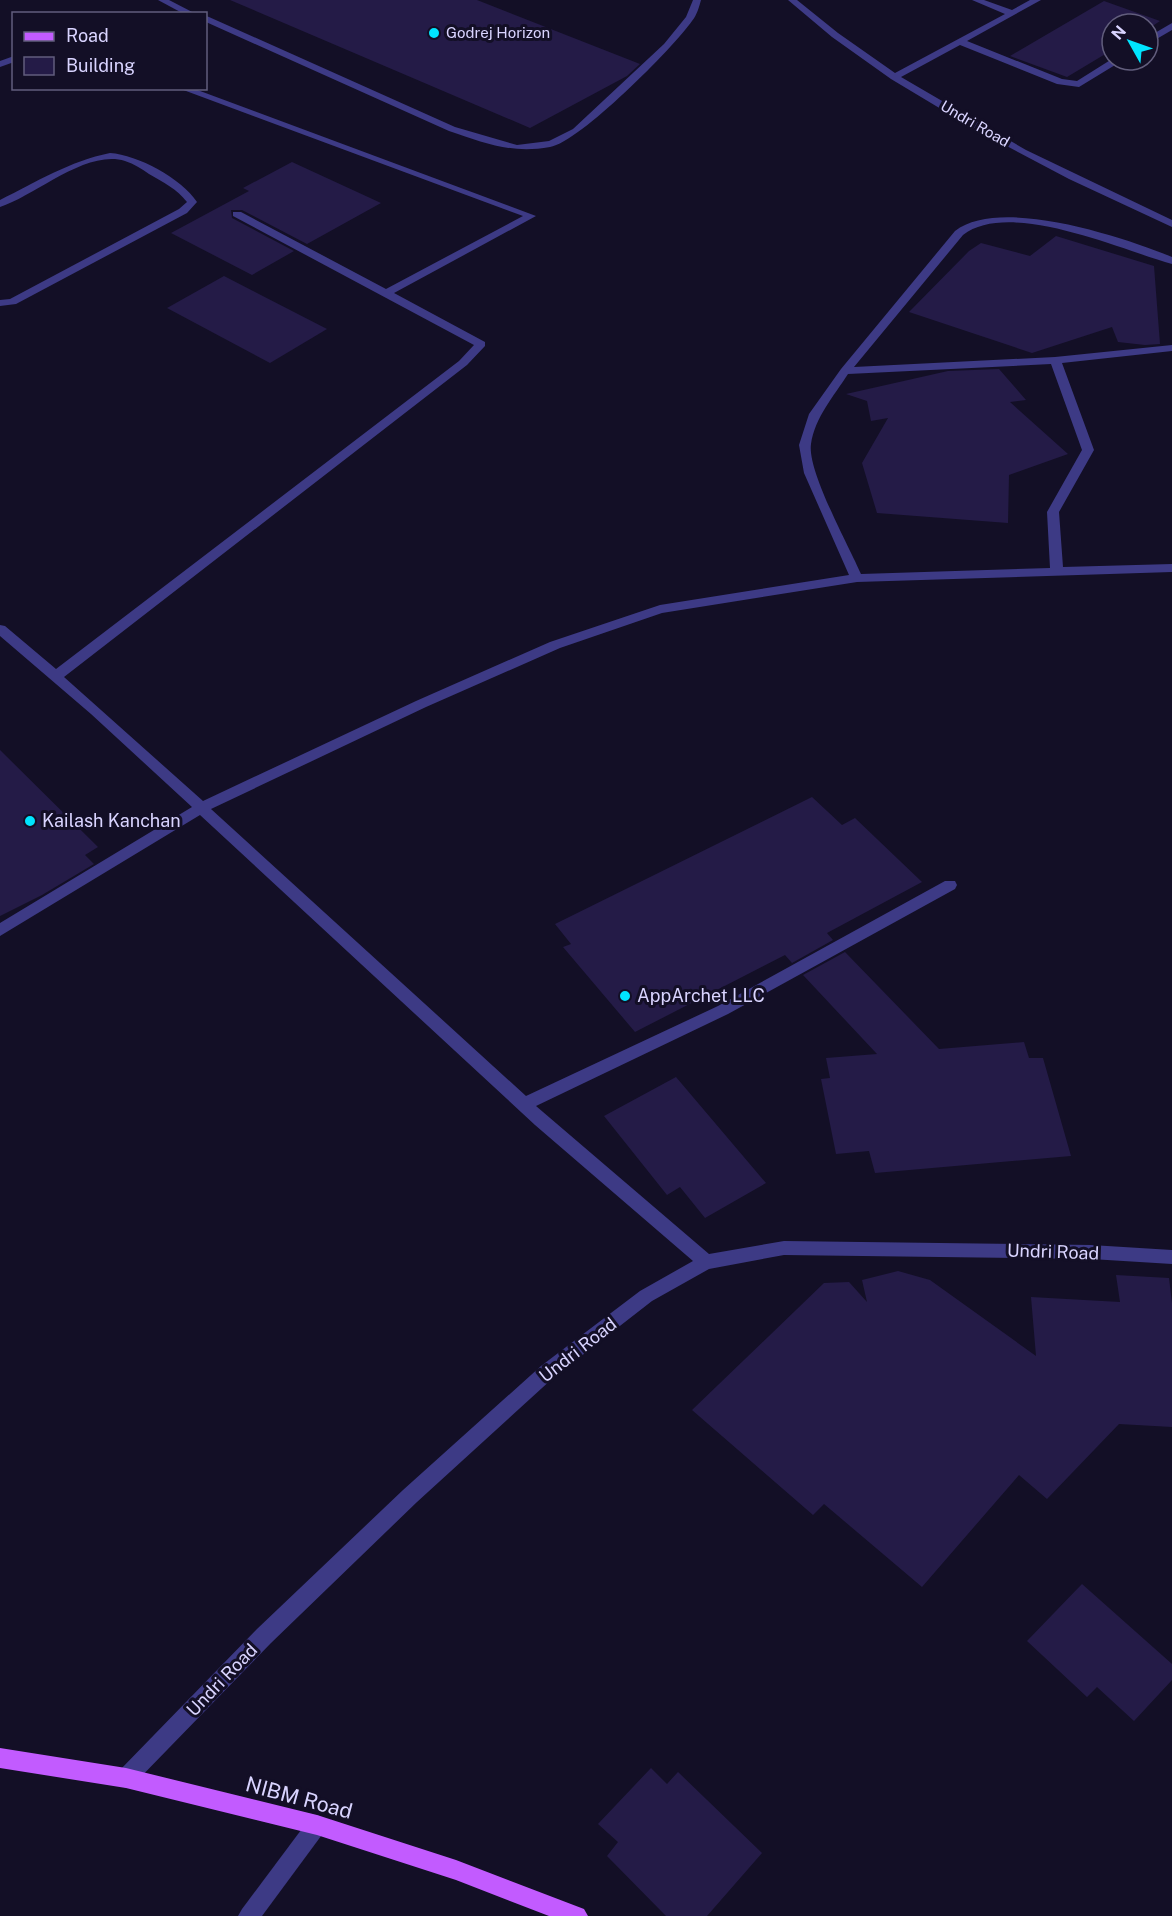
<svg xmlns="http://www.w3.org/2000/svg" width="1172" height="1916" viewBox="0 0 1172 1916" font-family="'Public Sans',sans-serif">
<rect width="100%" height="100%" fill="#130f26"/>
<g fill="#241b47">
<polygon points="230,0 477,0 640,64 627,76 530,128"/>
<polygon points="1104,1 1160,21 1148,29 1148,24 1112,24 1112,50 1067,77 1010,56"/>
<polygon points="292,162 381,203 307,244 242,210 231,210 232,218 294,251 252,275 171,233 249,191 243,188"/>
<polygon points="1056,236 1154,266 1160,344 1145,345 1118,342 1112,327 1032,353 909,312 969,251 981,243 1030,256"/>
<polygon points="224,276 327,329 270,363 167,308"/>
<polygon points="999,369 1026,400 1010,402 1068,454 1009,475 1008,523 877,513 862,463 888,418 871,421 867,401 846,394 948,371"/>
<polygon points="0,750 98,847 85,855 94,864 42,895 0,916"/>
<polygon points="812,797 842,825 855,818 922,882 827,933 833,940 792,963 785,955 635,1032 563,947 571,944 555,924"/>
<polygon points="845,952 939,1049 1024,1042 1029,1058 1043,1058 1071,1156 875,1173 869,1151 836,1154 821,1079 830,1078 826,1058 877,1054 803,975"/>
<polygon points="676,1077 766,1183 705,1218 680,1187 667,1195 604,1116"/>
<polygon points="898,1271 930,1280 1036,1356 1031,1297 1120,1302 1116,1275 1169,1278 1172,1303 1172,1427 1119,1424 1047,1499 1019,1475 922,1587 824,1504 813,1515 692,1410 824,1283 849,1282 867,1302 862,1280"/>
<polygon points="1082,1584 1172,1664 1172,1680 1134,1721 1097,1687 1087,1697 1027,1641"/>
<polygon points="651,1768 667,1784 678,1772 762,1853 707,1916 666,1916 607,1856 618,1842 598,1824"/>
</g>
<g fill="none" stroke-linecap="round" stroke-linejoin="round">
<g fill="#3d3a85" fill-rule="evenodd">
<polygon points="158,0 169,0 196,14 184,14"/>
<path d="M693 0H701C699 7 697 15 692 21 673 48 580 142 550 147 511 154 485 143 449 131L206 22V16L209 17 455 127 517 145 549 141 573 129 664 44 686 17Z"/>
<polygon points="788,0 797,0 838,33 895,73 1005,14 972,0 984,0 1012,10 1030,0 1041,0 967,41 1062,79 1077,81 1112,59 1122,60 1120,62 1079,87 1057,84 960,45 901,77 1026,150 1172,220 1172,227 1069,179 971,127 891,79 832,37"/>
<polygon points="1172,23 1172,30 1148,44 1148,37"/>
<polygon points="14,56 14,62 0,67 0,61"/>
<path d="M178 88H192L536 216 394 293 485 342V346L467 365 64 677 203 801 416 701 550 642 660 605 849 575 804 473 799 445 809 414 841 369 955 231C1000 196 1123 237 1172 257V264C1121 250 1010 199 963 235L854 367 1055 357 1172 345V351L1062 363 1094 450 1059 512 1063 567 1172 564V572L857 582 662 613 560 648 426 707 211 809 526 1096 718 1006 945 881H955L957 885 955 889 728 1014 536 1106 709 1254 784 1241 1091 1245 1172 1250V1264L1091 1259 784 1255 709 1269 652 1301 553 1378 417 1502 271 1643 133 1785 126 1788 119 1785 116 1778 119 1771 257 1629 403 1490 541 1366 640 1291 693 1261 535 1125 200 815 0 936V923L192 807 91 714 0 636V625L5 626 56 669 459 361 474 345 233 216V212H241L386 289 523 216ZM1051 364 1082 450 1047 512 1050 568 861 574C849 546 807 471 811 444 815 417 834 396 848 374Z"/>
<path d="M110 153C138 155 181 178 197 202L187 213 16 304 0 306V300L10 299 179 209 187 202C177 189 163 182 149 174 142 169 134 164 125 161 86 149 35 196 0 207V200C36 182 70 161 110 153Z"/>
<polygon points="317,1815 324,1818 327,1825 324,1832 262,1916 238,1916 242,1909 310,1818"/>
</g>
<polygon fill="#c25bff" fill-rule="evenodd" points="0,1748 126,1768 317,1815 456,1860 584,1909 588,1916 549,1916 456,1880 317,1835 126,1788 0,1768"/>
</g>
<g fill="#00e5ff" stroke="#130f26" stroke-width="2">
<circle cx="434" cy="33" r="6"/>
<circle cx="30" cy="821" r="6"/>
<circle cx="625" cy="996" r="6"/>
</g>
<g text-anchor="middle" stroke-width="6" stroke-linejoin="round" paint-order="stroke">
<g font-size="15" fill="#d9d4ff" stroke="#130f26" text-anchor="start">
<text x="446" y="38">Godrej Horizon</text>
</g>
<g font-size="15" fill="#d9d4ff" stroke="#130f26">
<text transform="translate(975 124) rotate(30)" y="5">Undri Road</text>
</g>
<g font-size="18" fill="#d9d4ff" stroke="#130f26" text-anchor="start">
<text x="42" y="827">Kailash Kanchan</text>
<text x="637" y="1002">AppArchet LLC</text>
</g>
<g font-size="18" fill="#d9d4ff" stroke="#130f26">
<text transform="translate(1053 1252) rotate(2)" y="6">Undri Road</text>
<text transform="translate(578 1350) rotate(-38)" y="6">Undri Road</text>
<text transform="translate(222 1680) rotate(-46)" y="6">Undri Road</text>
</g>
<g font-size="21" fill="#d9d4ff" stroke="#130f26">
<text transform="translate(299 1798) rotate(15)" y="7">NIBM Road</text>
</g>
</g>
<rect x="12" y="12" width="195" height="78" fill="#130f26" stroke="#625e7d" stroke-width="1.5"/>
<rect x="24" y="32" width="30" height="9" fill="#c25bff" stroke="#625e7d" stroke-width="1.5"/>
<text x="66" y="42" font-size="18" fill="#d9d4ff">Road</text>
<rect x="24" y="57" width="30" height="18" fill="#241b47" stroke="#625e7d" stroke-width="1.5"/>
<text x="66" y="72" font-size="18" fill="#d9d4ff">Building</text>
<g transform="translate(1130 42) rotate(310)"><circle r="28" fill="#130f26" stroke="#625e7d" stroke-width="1.5"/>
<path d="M0-4.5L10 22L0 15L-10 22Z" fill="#00e5ff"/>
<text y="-9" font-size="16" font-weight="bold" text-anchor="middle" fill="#d9d4ff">N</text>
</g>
</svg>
